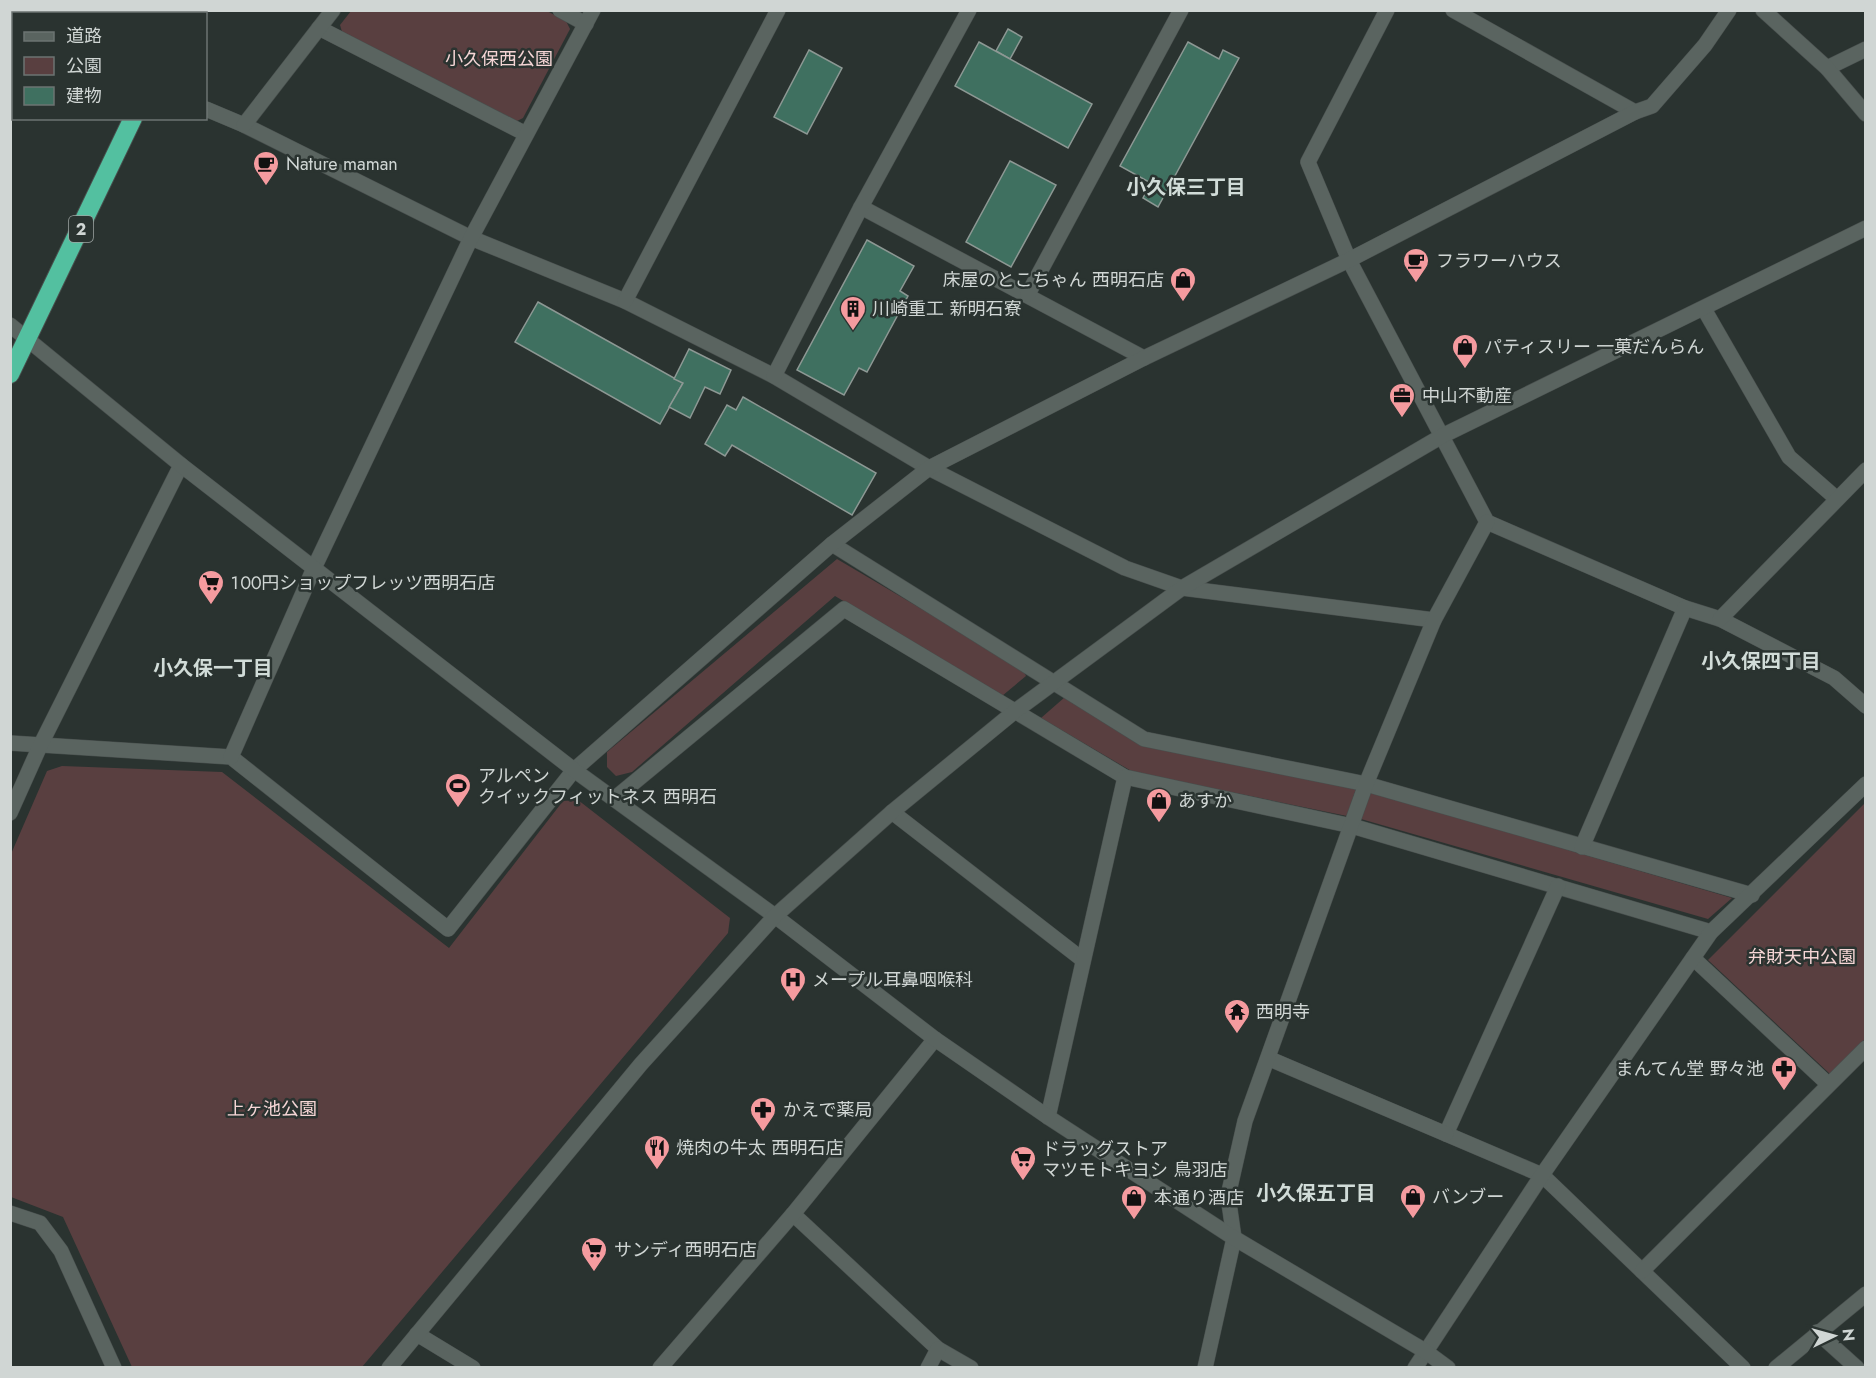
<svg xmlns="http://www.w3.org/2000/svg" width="1876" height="1378" viewBox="0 0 1876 1378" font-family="Jost,'Noto Sans JP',sans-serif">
<rect width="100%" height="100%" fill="#2a3330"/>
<g fill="#593f40">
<polygon points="545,10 566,21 570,29 523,118 517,121 343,35 340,25 351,11"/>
<polygon points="837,559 1022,668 1026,676 1002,696 835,596 632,772 616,776 607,767 607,752"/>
<polygon points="1065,697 1142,743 1356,789 1347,816 1133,772 1041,718"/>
<polygon points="62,766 222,772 449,948 563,801 578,800 730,918 728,933 362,1367 132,1367 63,1217 11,1197 11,854 47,771"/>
<polygon points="1371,792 1732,898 1708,919 1361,819"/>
<polygon points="1865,803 1865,1039 1830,1074 1708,960"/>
</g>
<g fill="#3f7060" stroke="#8d9894" stroke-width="1.5">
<polygon points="1008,29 1022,37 1010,59 996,51"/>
<polygon points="979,42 1092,104 1068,148 955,86"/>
<polygon points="1188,42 1219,59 1223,50 1239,58 1158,207 1143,198 1151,183 1120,166"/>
<polygon points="809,50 842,68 807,134 774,117"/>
<polygon points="1010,161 1056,185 1011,267 966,242"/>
<polygon points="867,240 914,266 900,291 908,296 867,372 859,368 844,395 797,370"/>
<polygon points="538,302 683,383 660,424 515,342"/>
<polygon points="689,349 731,370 720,394 705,387 690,418 669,407 683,383 674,379"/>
<polygon points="743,397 876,473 852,515 732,445 725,456 705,444 727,405 736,410"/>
</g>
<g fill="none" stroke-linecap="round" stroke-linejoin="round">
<defs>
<g id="street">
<polyline points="560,10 586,24"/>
<polyline points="1387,10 1308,162 1349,260 1487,522 1685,608 1720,619 1834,678 1866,706"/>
<polyline points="1453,10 1635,112"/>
<polyline points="319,28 526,134"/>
<polyline points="1827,68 1866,49"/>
<polyline points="206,109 244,125 471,238 625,301 774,376 929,468 1125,568 1182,588 1434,620"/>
<polyline points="244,125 333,10"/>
<polyline points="861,207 1144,358"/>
<polyline points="1028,294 1181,10"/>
<polyline points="625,301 778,10"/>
<polyline points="1704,309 1789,457 1837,499"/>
<polyline points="774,376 861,207 969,10"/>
<polyline points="832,544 1144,739 1366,784 1752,895"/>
<polyline points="1720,619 1866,470"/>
<polyline points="10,743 231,757 448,929 574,770 832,544 929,468 1144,358 1349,260 1635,112 1652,106 1705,45 1729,10"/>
<polyline points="231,757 314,568 471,238 593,10"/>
<polyline points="614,799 844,609 1125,777 1352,826 1711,932"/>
<polyline points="892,812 1083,960"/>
<polyline points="10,813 40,746 181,465"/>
<polyline points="1582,847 1685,608"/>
<polyline points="1558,886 1446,1134 1542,1175 1743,1368"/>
<polyline points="1693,958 1828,1084"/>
<polyline points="1270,1059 1446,1134"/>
<polyline points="1048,1117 1125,777"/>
<polyline points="10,1213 40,1223 61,1251 114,1368"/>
<polyline points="793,1214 938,1349 971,1368"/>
<polyline points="1642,1271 1866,1048"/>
<polyline points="1817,1332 1857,1368"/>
<polyline points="417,1334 473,1368"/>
<polyline points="660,1368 793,1214 935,1039"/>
<polyline points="928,1368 938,1349"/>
<polyline points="1205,1368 1234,1238 1228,1196 1245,1121 1366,784 1434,620 1487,522"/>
<polyline points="1415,1368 1542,1175 1711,932 1866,784"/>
<polyline points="1776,1368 1866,1294"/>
</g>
<g id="secondary">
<polyline points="1763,10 1827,68 1866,114"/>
<polyline points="10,325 181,465 574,770 775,916 935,1039 1048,1117 1234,1238 1425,1351 1448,1368"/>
<polyline points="389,1368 641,1064 775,916 892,812 1014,712 1182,588 1442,436 1866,228"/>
</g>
<g id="highway">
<polyline points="182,14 184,10"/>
<polyline points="10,374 133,118"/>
</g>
</defs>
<use href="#street" stroke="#484f4d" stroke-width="16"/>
<use href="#secondary" stroke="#484f4d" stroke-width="16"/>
<use href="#highway" stroke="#484f4d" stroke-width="20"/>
<use href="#street" stroke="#5a6460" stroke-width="15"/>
<use href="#secondary" stroke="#5a6460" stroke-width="15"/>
<use href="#highway" stroke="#53c0a0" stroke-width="18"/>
</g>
<defs>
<symbol id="cafe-pin" viewBox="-11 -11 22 30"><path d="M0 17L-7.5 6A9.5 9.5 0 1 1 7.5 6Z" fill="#f59b9f" stroke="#2a3330"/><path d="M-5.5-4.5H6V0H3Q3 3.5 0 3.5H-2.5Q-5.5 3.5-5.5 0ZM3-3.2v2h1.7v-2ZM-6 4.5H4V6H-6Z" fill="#111"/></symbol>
<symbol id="shop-pin" viewBox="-11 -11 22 30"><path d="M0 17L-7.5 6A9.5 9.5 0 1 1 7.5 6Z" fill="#f59b9f" stroke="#2a3330"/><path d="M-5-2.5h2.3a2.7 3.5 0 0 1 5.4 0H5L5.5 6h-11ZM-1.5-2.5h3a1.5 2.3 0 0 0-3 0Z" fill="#111"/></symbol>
<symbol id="building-pin" viewBox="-11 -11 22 30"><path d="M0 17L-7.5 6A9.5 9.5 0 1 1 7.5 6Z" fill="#f59b9f" stroke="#2a3330"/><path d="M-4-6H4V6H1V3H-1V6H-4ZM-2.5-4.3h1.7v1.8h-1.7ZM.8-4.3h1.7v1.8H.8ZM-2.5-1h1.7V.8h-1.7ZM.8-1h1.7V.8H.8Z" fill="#111"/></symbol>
<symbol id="office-pin" viewBox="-11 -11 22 30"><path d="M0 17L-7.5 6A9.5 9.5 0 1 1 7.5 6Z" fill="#f59b9f" stroke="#2a3330"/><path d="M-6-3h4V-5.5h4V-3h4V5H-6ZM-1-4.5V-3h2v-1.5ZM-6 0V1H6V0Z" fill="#111"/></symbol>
<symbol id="supermarket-pin" viewBox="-11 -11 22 30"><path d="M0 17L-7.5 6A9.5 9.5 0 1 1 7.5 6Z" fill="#f59b9f" stroke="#2a3330"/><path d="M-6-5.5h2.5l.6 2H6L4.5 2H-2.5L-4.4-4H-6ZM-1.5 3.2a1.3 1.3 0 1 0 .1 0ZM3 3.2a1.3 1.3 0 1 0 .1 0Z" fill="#111"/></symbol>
<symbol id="stadium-pin" viewBox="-11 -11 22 30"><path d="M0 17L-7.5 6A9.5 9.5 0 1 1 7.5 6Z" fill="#f59b9f" stroke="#2a3330"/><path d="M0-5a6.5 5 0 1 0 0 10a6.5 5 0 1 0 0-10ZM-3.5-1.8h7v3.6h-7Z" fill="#111"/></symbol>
<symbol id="hospital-pin" viewBox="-11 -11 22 30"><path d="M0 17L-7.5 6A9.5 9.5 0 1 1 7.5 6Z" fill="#f59b9f" stroke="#2a3330"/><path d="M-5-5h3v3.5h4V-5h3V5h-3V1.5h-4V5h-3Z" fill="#111"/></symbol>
<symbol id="temple-pin" viewBox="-11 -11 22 30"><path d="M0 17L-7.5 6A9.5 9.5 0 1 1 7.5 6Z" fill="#f59b9f" stroke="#2a3330"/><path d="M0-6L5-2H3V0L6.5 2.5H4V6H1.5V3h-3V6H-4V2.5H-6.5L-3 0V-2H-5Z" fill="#111"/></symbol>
<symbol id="pharmacy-pin" viewBox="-11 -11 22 30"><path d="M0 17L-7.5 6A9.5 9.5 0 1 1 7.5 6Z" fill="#f59b9f" stroke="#2a3330"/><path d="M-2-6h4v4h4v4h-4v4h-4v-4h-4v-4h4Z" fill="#111"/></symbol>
<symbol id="restaurant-pin" viewBox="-11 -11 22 30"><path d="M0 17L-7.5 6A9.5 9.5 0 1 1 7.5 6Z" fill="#f59b9f" stroke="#2a3330"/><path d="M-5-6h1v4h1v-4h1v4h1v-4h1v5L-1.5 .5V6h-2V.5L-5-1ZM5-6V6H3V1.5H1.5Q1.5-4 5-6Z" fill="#111"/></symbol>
</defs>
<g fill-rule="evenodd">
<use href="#cafe-pin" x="251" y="149" width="30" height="40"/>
<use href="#cafe-pin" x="1401" y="246" width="30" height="40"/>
<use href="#shop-pin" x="1168" y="265" width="30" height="40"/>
<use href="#building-pin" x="838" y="294" width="30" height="40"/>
<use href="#shop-pin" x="1450" y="332" width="30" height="40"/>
<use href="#office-pin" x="1387" y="381" width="30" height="40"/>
<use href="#supermarket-pin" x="196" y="568" width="30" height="40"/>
<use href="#stadium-pin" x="443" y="771" width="30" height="40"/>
<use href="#shop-pin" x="1144" y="786" width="30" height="40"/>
<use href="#hospital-pin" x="778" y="965" width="30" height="40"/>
<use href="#temple-pin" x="1222" y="997" width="30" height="40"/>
<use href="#pharmacy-pin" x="1769" y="1054" width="30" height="40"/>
<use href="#pharmacy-pin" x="748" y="1095" width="30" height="40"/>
<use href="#restaurant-pin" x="642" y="1133" width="30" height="40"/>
<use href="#supermarket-pin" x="1008" y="1144" width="30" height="40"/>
<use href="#shop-pin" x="1398" y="1182" width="30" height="40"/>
<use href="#shop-pin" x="1119" y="1183" width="30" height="40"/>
<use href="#supermarket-pin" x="579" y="1235" width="30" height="40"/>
</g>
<g text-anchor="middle" stroke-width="5" stroke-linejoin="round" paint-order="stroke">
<rect fill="#2a3330" stroke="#9ea5a3" stroke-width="1.5" x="69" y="216" width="24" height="26" rx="4.5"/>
<g font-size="16" font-weight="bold" fill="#d0d6d4">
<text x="81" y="235">2</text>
</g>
<g font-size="18" fill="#f5d5d5" stroke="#2a3330">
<text x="499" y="65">小久保西公園</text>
<text x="1802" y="963">弁財天中公園</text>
<text x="272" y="1115">上ヶ池公園</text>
</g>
<g font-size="18" fill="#d0d6d4" stroke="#2a3330" text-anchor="start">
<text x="286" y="170">Nature maman</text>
<text x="1436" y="267">フラワーハウス</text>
<text x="1164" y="286" text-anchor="end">床屋のとこちゃん 西明石店</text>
<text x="872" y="315">川崎重工 新明石寮</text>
<text x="1484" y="353">パティスリー 一菓だんらん</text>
<text x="1422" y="402">中山不動産</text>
<text x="230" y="589">１００円ショップフレッツ西明石店</text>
<text x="478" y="782">アルペン<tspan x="478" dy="21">クイックフィットネス 西明石</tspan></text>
<text x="1178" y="807">あすか</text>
<text x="812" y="986">メープル耳鼻咽喉科</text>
<text x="1256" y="1018">西明寺</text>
<text x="1764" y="1075" text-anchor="end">まんてん堂 野々池</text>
<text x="783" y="1116">かえで薬局</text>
<text x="676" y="1154">焼肉の牛太 西明石店</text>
<text x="1042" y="1155">ドラッグストア<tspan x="1042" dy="21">マツモトキヨシ 鳥羽店</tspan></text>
<text x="1432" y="1203">バンブー</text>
<text x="1154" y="1204">本通り酒店</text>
<text x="614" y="1256">サンディ西明石店</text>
</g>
<g font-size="20" font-weight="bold" fill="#d1dcd8" stroke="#2a3330">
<text x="1186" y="194">小久保三丁目</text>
<text x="1761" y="668">小久保四丁目</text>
<text x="213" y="675">小久保一丁目</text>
<text x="1316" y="1200">小久保五丁目</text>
</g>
</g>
<rect width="1876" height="1378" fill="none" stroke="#d0d6d4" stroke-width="24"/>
<rect x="12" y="12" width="195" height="108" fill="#2a3330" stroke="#6c7472" stroke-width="1.5"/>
<rect x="24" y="32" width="30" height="9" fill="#5a6460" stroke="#6c7472" stroke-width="1.5"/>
<text x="66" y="42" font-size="18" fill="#d0d6d4">道路</text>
<rect x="24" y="57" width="30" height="18" fill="#593f40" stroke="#6c7472" stroke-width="1.5"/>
<text x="66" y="72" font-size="18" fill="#d0d6d4">公園</text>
<rect x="24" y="87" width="30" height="18" fill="#3f7060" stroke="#6c7472" stroke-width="1.5"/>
<text x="66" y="102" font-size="18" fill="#d0d6d4">建物</text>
<g transform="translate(1834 1336) rotate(85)" stroke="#2a3330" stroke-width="4.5" paint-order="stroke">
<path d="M0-4.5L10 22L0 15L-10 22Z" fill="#d0d6d4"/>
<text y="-9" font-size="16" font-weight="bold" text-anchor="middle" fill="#d0d6d4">N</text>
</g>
</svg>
